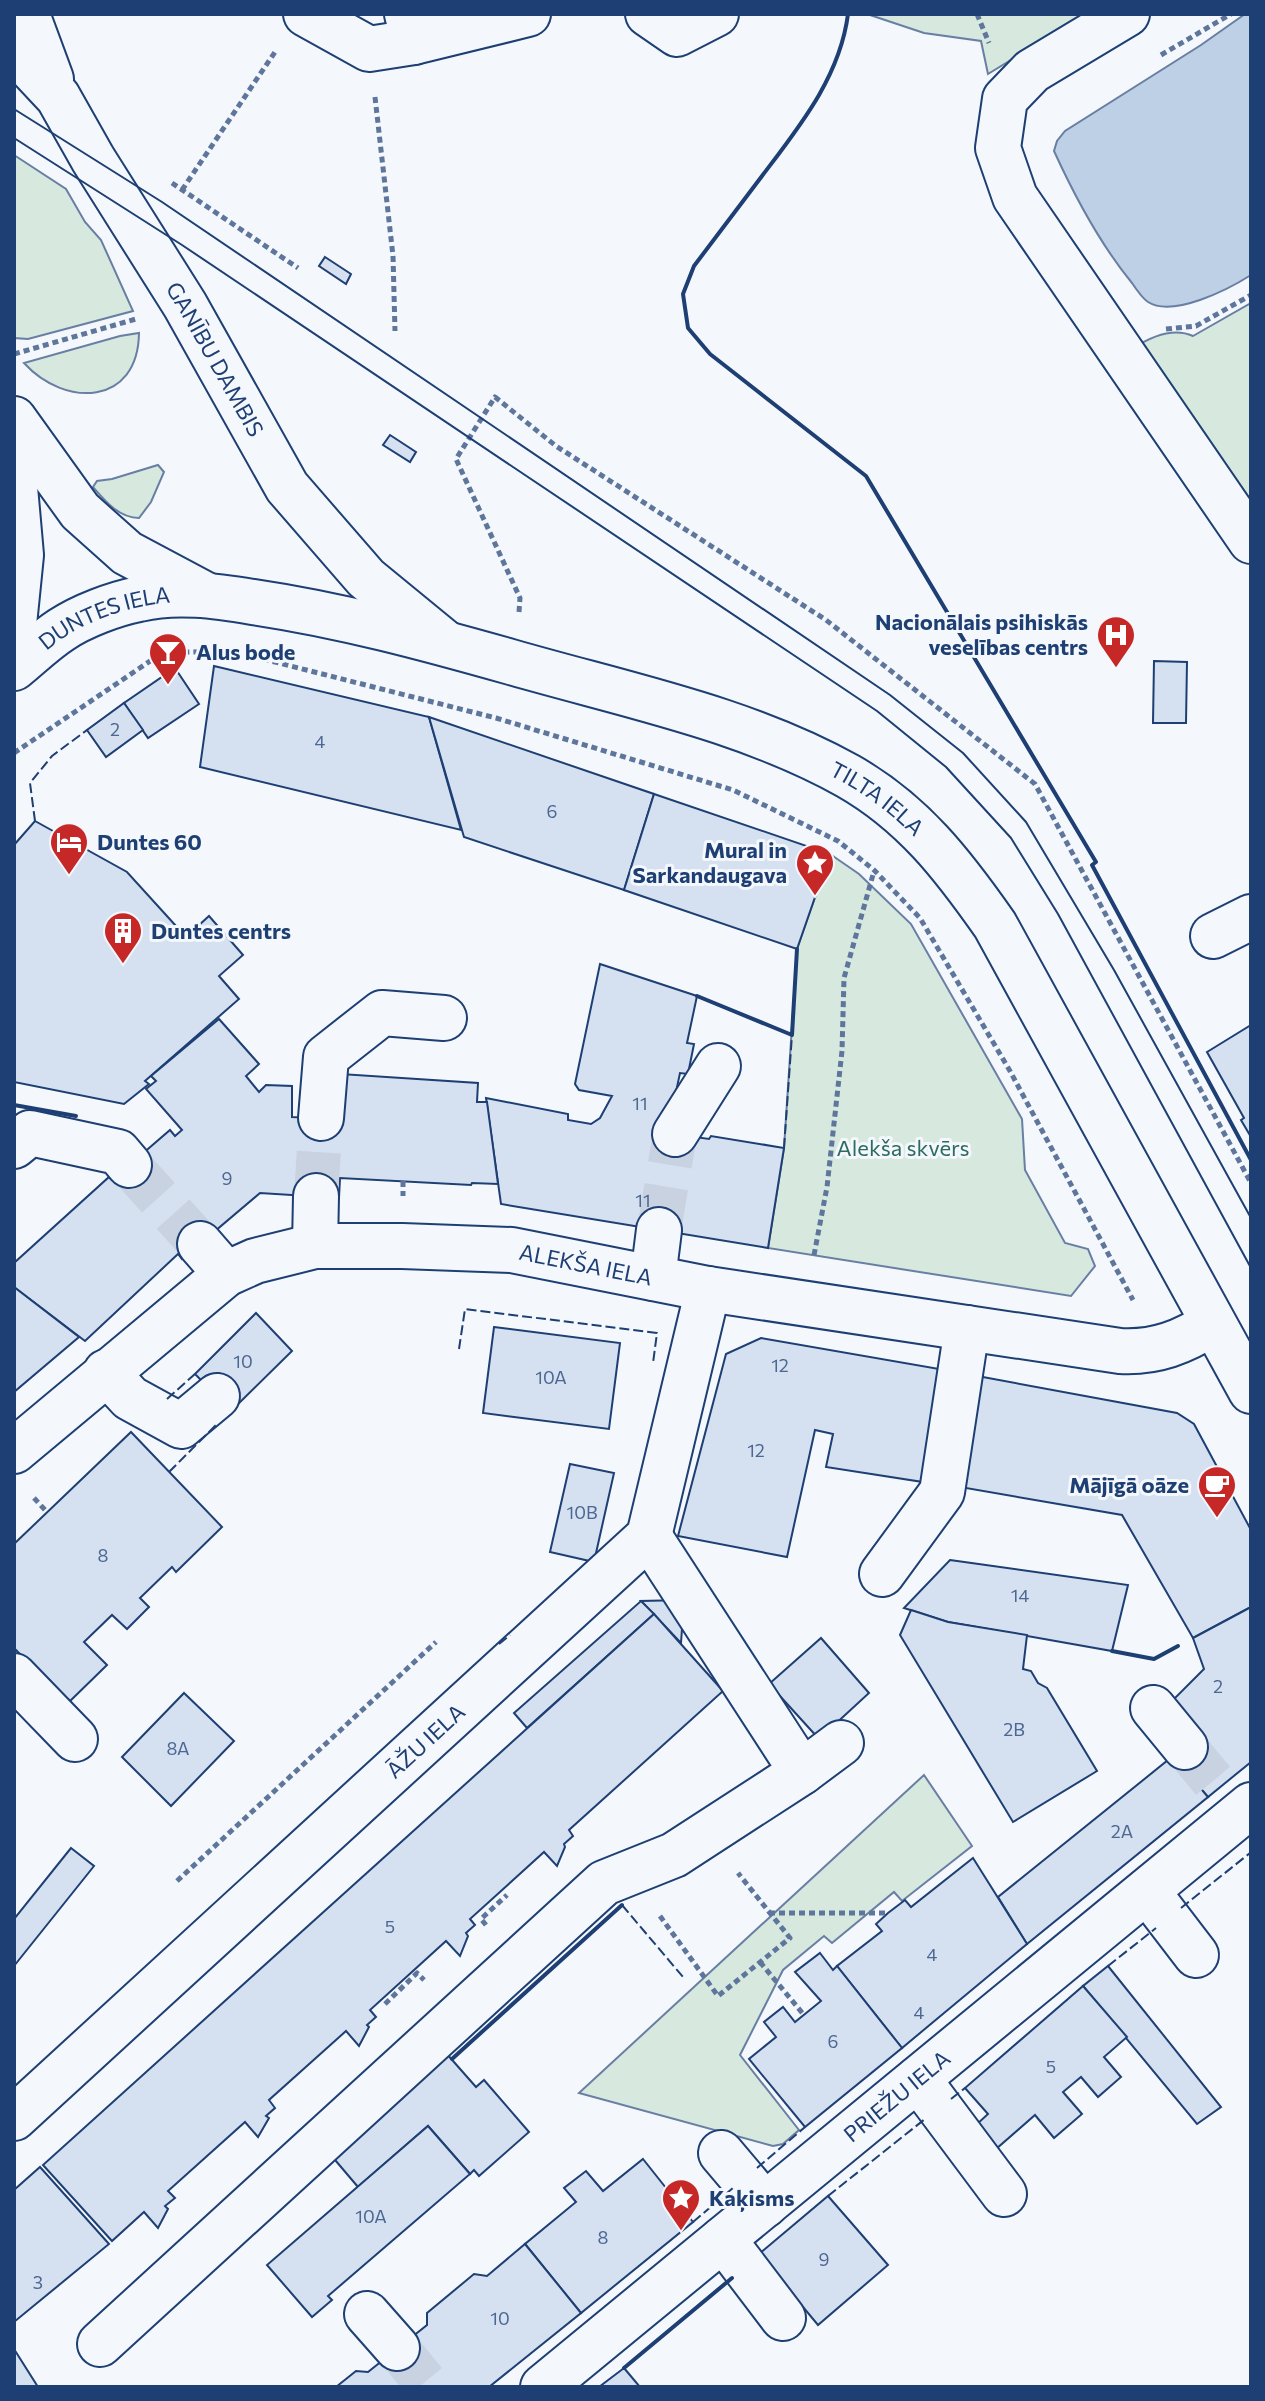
<svg xmlns="http://www.w3.org/2000/svg" width="1265" height="2401" viewBox="0 0 1265 2401" font-family="Commissioner,sans-serif">
<rect width="100%" height="100%" fill="#f4f7fb"/>
<g fill="#d7e8df" stroke="#687fa3" stroke-width="2">
<polygon points="867,14 1086,14 988,74 981,41 924,33"/>
<polygon points="14,155 66,189 85,222 101,240 133,311 28,339 14,338"/>
<path d="M1251 303V514L1132 349C1150 337 1173 327 1193 336Z"/>
<path d="M139 333C138 406 65 408 24 363L120 336Z"/>
<path d="M158 465 164 472 151 502 139 518C119 518 105 501 93 487L97 481 112 479Z"/>
<polygon points="830,854 859,874 911,924 1022,1119 1025,1170 1065,1243 1088,1249 1095,1266 1071,1296 768,1248 784,1148 797,949"/>
<polygon points="924,1775 972,1846 902,1901 894,1892 832,1943 824,1936 783,1970 740,2055 799,2130 783,2144 773,2146 579,2093"/>
</g>
<path fill="#bed0e5" stroke="#687fa3" stroke-width="2" d="M1245 14H1251V275C1229 289 1173 318 1148 302 1142 298 1136 289 1132 283 1100 244 1075 197 1054 151L1057 141 1065 131 1201 45Z"/>
<g fill="#d5e0f0" stroke="#1d3f73" stroke-width="2">
<polygon points="325,257 351,274 346,284 319,266"/>
<polygon points="390,435 416,452 410,462 383,445"/>
<polygon points="1154,661 1187,662 1186,723 1153,723"/>
<polygon points="214,666 429,717 461,830 200,767"/>
<polygon points="175,668 199,704 148,738 124,703"/>
<polygon points="124,703 143,730 106,757 87,730"/>
<polygon points="429,717 654,794 624,890 464,837"/>
<polygon points="654,794 830,854 797,949 624,890"/>
<polygon points="35,821 127,872 186,937 209,916 243,955 219,976 239,999 145,1081 149,1084 124,1104 14,1082 14,845"/>
<polygon points="600,964 697,996 687,1043 694,1044 688,1074 680,1073 673,1106 660,1132 709,1139 711,1136 784,1148 768,1248 501,1204 486,1098 568,1114 568,1120 591,1124 600,1118 612,1096 579,1090 575,1084"/>
<polygon points="219,1019 259,1064 246,1076 259,1092 266,1085 292,1086 292,1117 338,1119 341,1074 478,1083 477,1102 487,1102 498,1184 472,1183 471,1185 340,1178 339,1198 260,1193 182,1259 178,1254 85,1341 14,1287 14,1263 109,1177 112,1180 170,1130 175,1136 182,1130 146,1089 156,1081 151,1076"/>
<polygon points="1251,1025 1251,1137 1241,1120 1244,1118 1207,1052"/>
<polygon points="14,1287 79,1337 14,1392"/>
<polygon points="256,1313 292,1351 231,1411 195,1374"/>
<polygon points="494,1327 620,1343 609,1429 483,1413"/>
<polygon points="761,1338 945,1370 923,1482 826,1467 833,1434 815,1430 787,1557 678,1536 726,1354"/>
<polygon points="972,1375 1177,1413 1194,1424 1251,1530 1251,1607 1193,1638 1122,1515 960,1487"/>
<polygon points="131,1432 222,1527 176,1572 172,1567 140,1598 149,1607 127,1629 112,1615 84,1642 107,1665 68,1703 14,1648 14,1544"/>
<polygon points="570,1464 614,1473 594,1562 550,1552"/>
<polygon points="950,1560 1128,1585 1112,1651 948,1622 904,1608"/>
<polygon points="684,1600 681,1643 641,1601"/>
<polygon points="641,1601 654,1614 527,1728 514,1713"/>
<polygon points="1251,1607 1251,1762 1208,1797 1173,1756 1167,1706 1204,1669 1193,1638"/>
<polygon points="911,1610 948,1622 1027,1635 1023,1669 1031,1671 1038,1683 1047,1688 1097,1771 1013,1822 900,1635"/>
<polygon points="654,1614 723,1691 569,1830 573,1836 564,1844 565,1847 557,1866 544,1852 470,1919 475,1925 466,1933 468,1936 460,1956 446,1941 370,2010 376,2017 367,2025 369,2027 359,2046 346,2031 269,2100 275,2108 266,2116 269,2118 258,2137 245,2122 168,2191 175,2198 165,2206 168,2209 158,2228 144,2212 112,2241 43,2165"/>
<polygon points="821,1638 869,1693 819,1739 769,1684"/>
<polygon points="184,1693 234,1741 171,1806 122,1757"/>
<polygon points="1173,1756 1208,1797 1027,1944 998,1897"/>
<polygon points="71,1848 94,1866 14,1966 14,1919"/>
<polygon points="973,1858 1027,1944 902,2048 837,1966 882,1931 876,1924 888,1913 905,1900 911,1907"/>
<polygon points="820,1953 833,1970 837,1966 902,2048 805,2127 749,2059 776,2037 764,2022 783,2007 795,2022 821,2001 795,1972"/>
<polygon points="1108,1966 1221,2107 1197,2124 1083,1986"/>
<polygon points="1083,1986 1127,2037 1104,2057 1121,2077 1098,2097 1081,2077 1063,2092 1082,2114 1054,2138 1035,2115 996,2149 976,2125 988,2114 965,2088"/>
<polygon points="446,2053 476,2087 484,2080 529,2132 479,2176 474,2170 470,2174 428,2126 358,2187 330,2154"/>
<polygon points="428,2126 470,2174 328,2296 332,2300 312,2317 267,2265"/>
<polygon points="643,2159 693,2222 581,2313 525,2244 576,2202 564,2188 586,2171 603,2191"/>
<polygon points="40,2167 109,2244 14,2322 14,2190"/>
<polygon points="828,2196 888,2265 818,2325 759,2254"/>
<polygon points="525,2244 581,2313 489,2387 336,2387 356,2371 368,2372 427,2325 427,2313 474,2274 487,2276"/>
<polygon points="14,2349 38,2387 14,2387"/>
<polygon points="624,2368 640,2387 599,2387"/>
</g>
<g fill="none" stroke-linecap="round" stroke-linejoin="round">
<g stroke="#c9d2e0" stroke-width="44" stroke-dasharray="44 22" stroke-linecap="butt">
<polyline points="129,1165 200,1244"/>
<polyline points="316,1196 321,1118"/>
<polyline points="659,1230 675,1134"/>
<polyline points="1185,1747 1219,1788"/>
<polyline points="397,2348 429,2387"/>
</g>
<defs>
<g id="minor">
<polyline points="27,14 51,79"/>
<polyline points="306,14 369,49 414,42"/>
<polyline points="407,14 414,42 528,14"/>
<polyline points="648,14 677,34 716,14"/>
<polyline points="1127,14 1032,71 1005,99 998,148 1015,197 1251,541"/>
<path id="s1" d="M14 50 58 97 93 159 185 305 287 487 366 578 444 642"/>
<polyline points="1213,936 1251,917"/>
<polyline points="321,1118 326,1057 382,1013 444,1018"/>
<polyline points="675,1134 718,1066"/>
<polyline points="14,1146 30,1133 118,1152 129,1165"/>
<polyline points="200,1244 226,1274"/>
<polyline points="315,1246 316,1196"/>
<polyline points="653,1278 659,1230"/>
<polyline points="106,1372 130,1398 181,1426 217,1396"/>
<path id="s2" d="M14 1451 226 1274 255 1261 315 1246H402L512 1250 708 1289 1120 1351C1156 1353 1183 1342 1213 1323"/>
<polyline points="882,1574 942,1492 967,1328"/>
<polyline points="14,1676 75,1739"/>
<polyline points="1153,1708 1185,1747"/>
<polyline points="802,1772 841,1743"/>
<polyline points="1147,1891 1196,1955"/>
<polyline points="918,2079 1004,2194"/>
<path id="s3" d="M14 2118 649 1536 708 1289"/>
<polyline points="721,2153 765,2205"/>
<polyline points="723,2239 783,2318"/>
<polyline points="367,2314 397,2348"/>
<polyline points="100,2344 604,1883 674,1855 802,1772 649,1536"/>
<path id="s4" d="M543 2387 1251 1805"/>
</g>
<g id="major">
<polyline points="14,419 80,511 127,553 204,594"/>
<polyline points="14,476 21,555 14,624"/>
<path id="s5" d="M14 668C29 656 44 641 61 630 82 616 114 604 139 599 176 590 217 596 253 602 341 615 426 638 511 662 625 695 744 718 848 776 913 813 953 865 995 925L1251 1391"/>
</g>
</defs>
<use href="#minor" stroke="#1d3f73" stroke-width="48"/>
<use href="#major" stroke="#1d3f73" stroke-width="48"/>
<g stroke="#5e769c" stroke-width="5" stroke-dasharray="6 4" stroke-linecap="butt">
<polyline points="977,14 989,43"/>
<polyline points="1161,55 1231,14"/>
<polyline points="375,97 393,256 395,331"/>
<polyline points="172,183 298,268"/>
<polyline points="182,190 275,52"/>
<polyline points="1166,329 1196,326 1251,295"/>
<polyline points="14,354 136,319"/>
<polyline points="519,612 520,598 456,459 495,397 556,446 826,620 1035,784 1251,1183"/>
<polyline points="263,659 496,718 733,790 838,841 874,870 920,918 1010,1071 1133,1300"/>
<polyline points="14,753 162,653 218,651"/>
<polyline points="403,1181 403,1196"/>
<polyline points="814,1255 827,1187 842,1051 844,978 874,871"/>
<polyline points="34,1498 47,1512"/>
<polyline points="177,1881 436,1642"/>
<polyline points="769,1913 888,1913"/>
<polyline points="660,1916 718,1996 790,1938 738,1873"/>
<polyline points="486,1925 481,1919 507,1895"/>
<polyline points="760,1962 804,2015"/>
<polyline points="385,2004 417,1973 424,1980"/>
</g>
<use href="#minor" stroke="#f4f7fb" stroke-width="44"/>
<use href="#major" stroke="#f4f7fb" stroke-width="44"/>
<g stroke="#1d3f73" stroke-width="2">
<polyline points="14,109 162,202 890,695 963,753 1026,822 1114,970 1251,1218"/>
<polyline points="14,138 182,245 877,711 946,767 1011,838 1058,914 1251,1268"/>
</g>
<g stroke="#1d3f73" stroke-width="2" stroke-dasharray="10 4" stroke-linecap="butt">
<polyline points="35,821 30,783 52,756 87,730"/>
<polyline points="784,1148 792,1035"/>
<polyline points="459,1349 465,1309 657,1333 653,1363"/>
<polyline points="167,1399 195,1374"/>
<polyline points="169,1472 216,1425"/>
<polyline points="499,1644 510,1635"/>
<polyline points="622,1905 683,1977"/>
<polyline points="1181,1908 1250,1853"/>
<polyline points="1108,1966 1156,1928"/>
<polyline points="951,2099 965,2088"/>
<polyline points="757,2168 805,2127"/>
<polyline points="828,2196 925,2119"/>
<polyline points="693,2222 733,2188"/>
</g>
<g stroke="#1d3f73" stroke-width="4">
<path d="M848 14C840 77 799 127 762 176 739 206 717 236 694 266L683 294 688 328 710 354 866 476 1096 862 1092 865 1251 1160"/>
<polyline points="697,996 792,1035 797,949"/>
<polyline points="14,1105 76,1116"/>
<polyline points="1112,1651 1154,1659 1178,1646"/>
<polyline points="452,2059 622,1905"/>
<polyline points="624,2368 732,2278"/>
</g>
</g>
<defs>
<symbol id="hospital-pin" viewBox="-11 -11 22 30"><path d="M0 17L-7.5 6A9.5 9.5 0 1 1 7.5 6Z" fill="#c62828" stroke="#f4f7fb"/><path d="M-5-5h3v3.5h4V-5h3V5h-3V1.5h-4V5h-3Z" fill="#fff"/></symbol>
<symbol id="bar-pin" viewBox="-11 -11 22 30"><path d="M0 17L-7.5 6A9.5 9.5 0 1 1 7.5 6Z" fill="#c62828" stroke="#f4f7fb"/><path d="M-6-5H6L.8 .8V4.5H3.5V6h-7V4.5H-.8V.8Z" fill="#fff"/></symbol>
<symbol id="hotel-pin" viewBox="-11 -11 22 30"><path d="M0 17L-7.5 6A9.5 9.5 0 1 1 7.5 6Z" fill="#c62828" stroke="#f4f7fb"/><path d="M-6-4.5h1.5V1H6V5H4.5V3h-9V5H-6ZM-4 0a1.8 1.8 0 1 1 3.6 0ZM.5 0V-2.5h3Q6-2.5 6 0Z" fill="#fff"/></symbol>
<symbol id="sight-pin" viewBox="-11 -11 22 30"><path d="M0 17L-7.5 6A9.5 9.5 0 1 1 7.5 6Z" fill="#c62828" stroke="#f4f7fb"/><path d="M0-6L1.8-2.2L6-1.7L2.9 1.2L3.7 5.4L0 3.3L-3.7 5.4L-2.9 1.2L-6-1.7L-1.8-2.2Z" fill="#fff"/></symbol>
<symbol id="building-pin" viewBox="-11 -11 22 30"><path d="M0 17L-7.5 6A9.5 9.5 0 1 1 7.5 6Z" fill="#c62828" stroke="#f4f7fb"/><path d="M-4-6H4V6H1V3H-1V6H-4ZM-2.5-4.3h1.7v1.8h-1.7ZM.8-4.3h1.7v1.8H.8ZM-2.5-1h1.7V.8h-1.7ZM.8-1h1.7V.8H.8Z" fill="#fff"/></symbol>
<symbol id="cafe-pin" viewBox="-11 -11 22 30"><path d="M0 17L-7.5 6A9.5 9.5 0 1 1 7.5 6Z" fill="#c62828" stroke="#f4f7fb"/><path d="M-5.5-4.5H6V0H3Q3 3.5 0 3.5H-2.5Q-5.5 3.5-5.5 0ZM3-3.2v2h1.7v-2ZM-6 4.5H4V6H-6Z" fill="#fff"/></symbol>
</defs>
<g fill-rule="evenodd">
<use href="#hospital-pin" x="1094" y="613" width="44" height="60"/>
<use href="#bar-pin" x="146" y="630" width="44" height="60"/>
<use href="#hotel-pin" x="47" y="820" width="44" height="60"/>
<use href="#sight-pin" x="793" y="841" width="44" height="60"/>
<use href="#building-pin" x="101" y="909" width="44" height="60"/>
<use href="#cafe-pin" x="1195" y="1463" width="44" height="60"/>
<use href="#sight-pin" x="659" y="2176" width="44" height="60"/>
</g>
<g text-anchor="middle" stroke-width="6" stroke-linejoin="round" paint-order="stroke">
<g font-size="18" fill="#4b6792">
<text x="115" y="736">2</text>
<text x="320" y="748">4</text>
<text x="552" y="818">6</text>
<text x="640" y="1110">11</text>
<text x="227" y="1185">9</text>
<text x="643" y="1207">11</text>
<text x="243" y="1368">10</text>
<text x="780" y="1372">12</text>
<text x="551" y="1384">10A</text>
<text x="756" y="1457">12</text>
<text x="582" y="1519">10B</text>
<text x="103" y="1562">8</text>
<text x="1020" y="1602">14</text>
<text x="1218" y="1693">2</text>
<text x="1014" y="1736">2B</text>
<text x="178" y="1755">8A</text>
<text x="1122" y="1838">2A</text>
<text x="390" y="1933">5</text>
<text x="932" y="1961">4</text>
<text x="919" y="2019">4</text>
<text x="833" y="2048">6</text>
<text x="1051" y="2073">5</text>
<text x="371" y="2223">10A</text>
<text x="603" y="2244">8</text>
<text x="824" y="2266">9</text>
<text x="38" y="2289">3</text>
<text x="500" y="2325">10</text>
</g>
<g font-size="22" fill="#1d3f73" stroke="#f4f7fb">
<text dy="8" stroke="none"><textPath href="#s1" startOffset="370">GANĪBU DAMBIS</textPath></text>
<text dy="8" stroke="none"><textPath href="#s5" startOffset="106">DUNTES IELA</textPath></text>
<text dy="8" stroke="none"><textPath href="#s5" startOffset="918">TILTA IELA</textPath></text>
<text dy="8" stroke="none"><textPath href="#s2" startOffset="642">ALEKŠA IELA</textPath></text>
<text dy="8" stroke="none"><textPath href="#s3" startOffset="558">ĀŽU IELA</textPath></text>
<text dy="8" stroke="none"><textPath href="#s4" startOffset="458">PRIEŽU IELA</textPath></text>
</g>
<g font-size="22" font-weight="bold" fill="#1d3f73" stroke="#f4f7fb" text-anchor="start">
<text x="1088" y="630" text-anchor="end">Nacionālais psihiskās<tspan x="1088" dy="25">veselības centrs</tspan></text>
<text x="196" y="660">Alus bode</text>
<text x="97" y="850">Duntes 60</text>
<text x="787" y="858" text-anchor="end">Mural in<tspan x="787" dy="25">Sarkandaugava</tspan></text>
<text x="151" y="939">Duntes centrs</text>
<text x="1189" y="1493" text-anchor="end">Mājīgā oāze</text>
<text x="709" y="2206">Kaķisms</text>
</g>
<g font-size="22" fill="#2c6c60" stroke="#f4f7fb">
<text x="903" y="1156">Alekša skvērs</text>
</g>
</g>
<rect width="1265" height="2401" fill="none" stroke="#1d3f73" stroke-width="32"/>
</svg>
